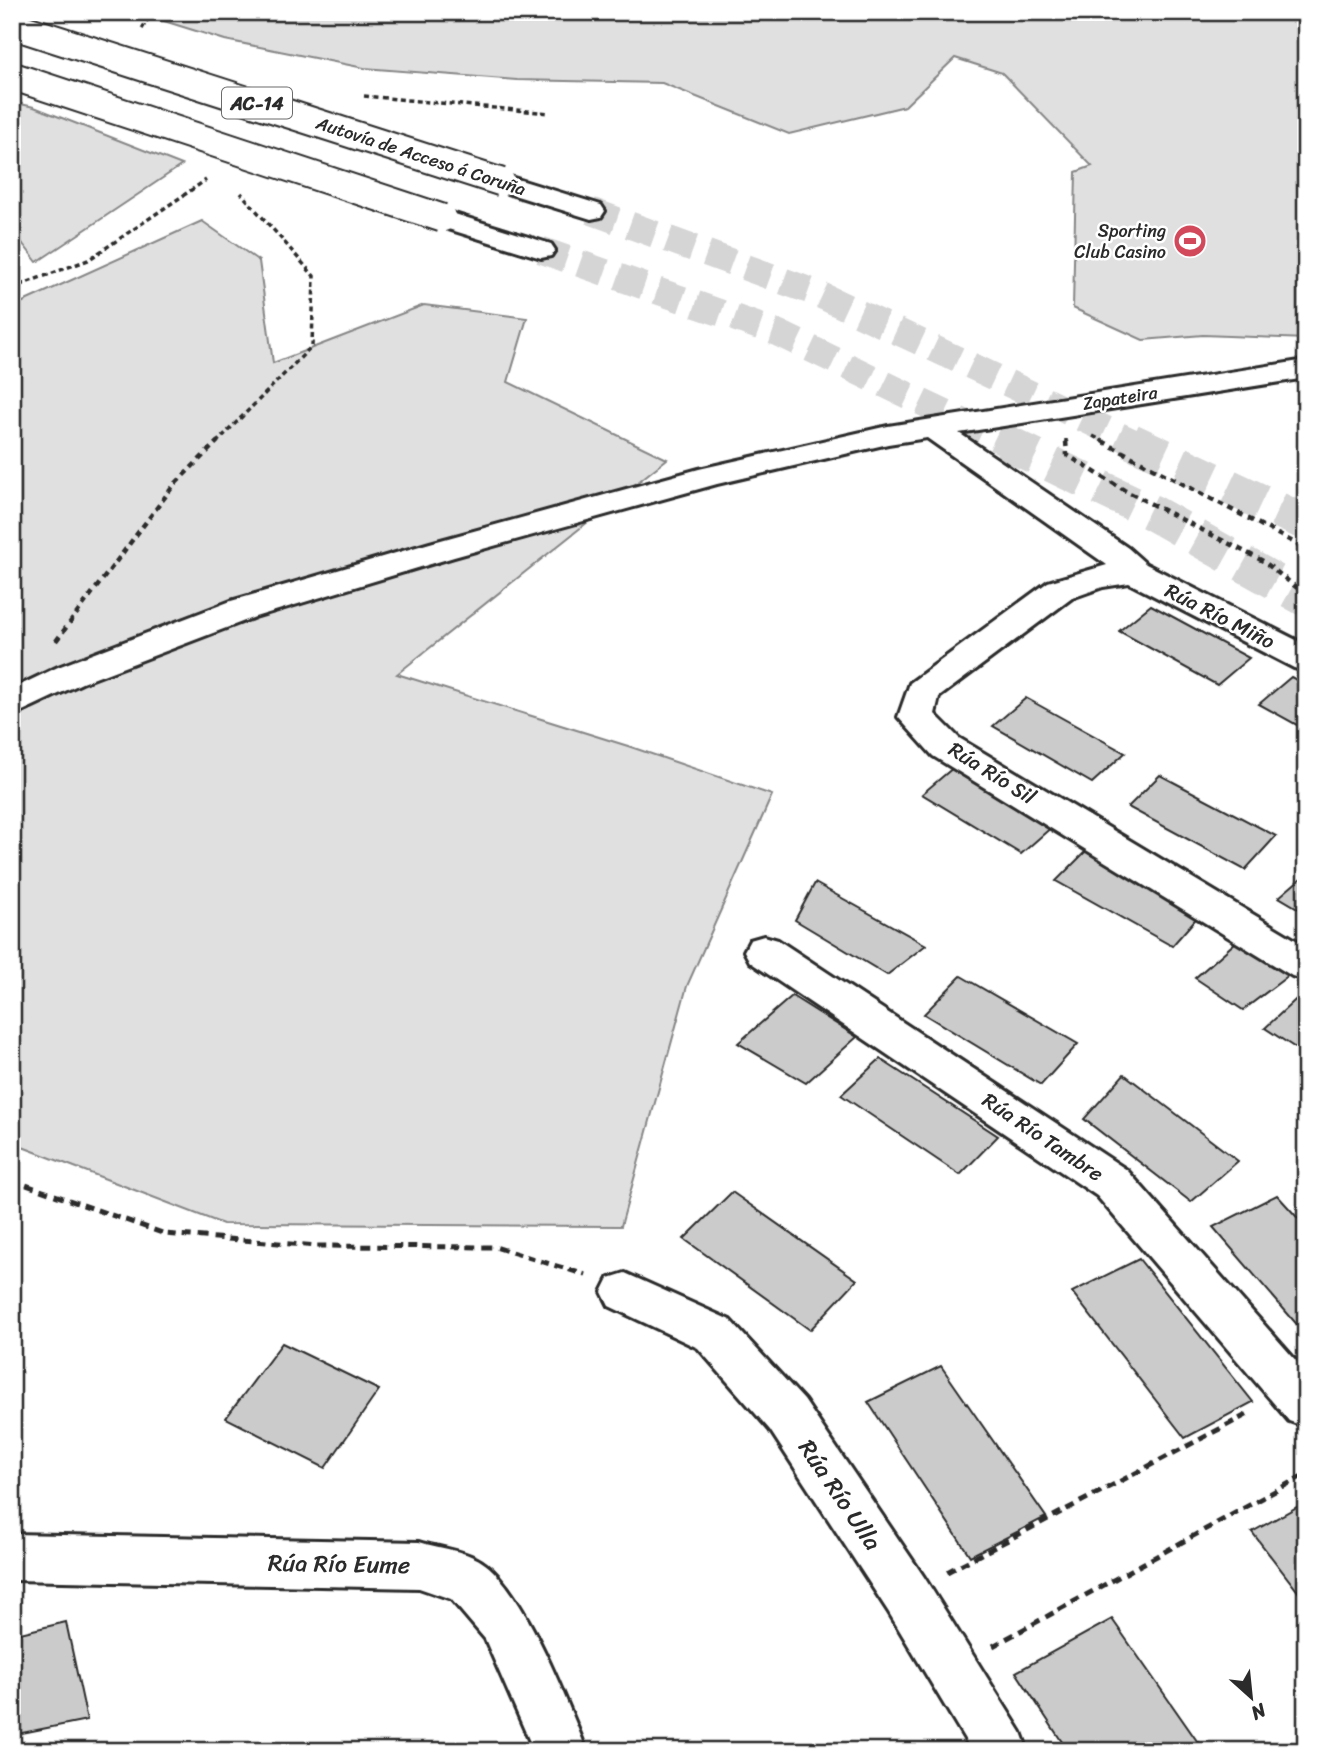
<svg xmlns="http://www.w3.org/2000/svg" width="1318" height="1763" viewBox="0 0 1318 1763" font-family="Sriracha,sans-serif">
<rect width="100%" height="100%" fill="#fff"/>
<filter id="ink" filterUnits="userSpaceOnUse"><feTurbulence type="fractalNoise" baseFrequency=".0143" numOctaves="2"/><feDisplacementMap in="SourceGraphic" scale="14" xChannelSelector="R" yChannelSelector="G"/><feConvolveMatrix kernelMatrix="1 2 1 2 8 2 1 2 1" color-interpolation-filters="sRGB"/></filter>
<g filter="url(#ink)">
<g fill="#e0e0e0" stroke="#868686" stroke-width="2">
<polygon points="135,12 1306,12 1306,339 1203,335 1143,340 1073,308 1076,172 1092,166 1002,73 955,58 905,106 789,134 662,83 517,80 364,68 225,40"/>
<polygon points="12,102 34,107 182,165 37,262 12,230"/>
<polygon points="202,221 259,261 273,363 424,305 527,318 508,382 667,459 397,674 628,746 772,795 687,986 621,1226 223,1224 12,1143 12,307"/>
</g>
<g fill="#cbcbcb" stroke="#2b2b2b" stroke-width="2">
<polygon points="1151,605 1249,658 1217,685 1119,631"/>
<polygon points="1291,677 1306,685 1306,730 1259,704"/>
<polygon points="1026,698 1125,753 1092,783 993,726"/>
<polygon points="954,767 1053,826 1021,854 922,794"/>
<polygon points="1160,775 1276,836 1245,870 1128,807"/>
<polygon points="1087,850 1201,913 1172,946 1056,881"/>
<polygon points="1306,874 1306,913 1279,897"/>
<polygon points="815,883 926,945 887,975 795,920"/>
<polygon points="1236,942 1293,972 1243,1010 1195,978"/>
<polygon points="961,976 1078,1044 1041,1085 924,1014"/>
<polygon points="1306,990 1306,1055 1265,1028"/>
<polygon points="792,996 857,1037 806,1083 738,1043"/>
<polygon points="880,1059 998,1136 960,1175 841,1095"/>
<polygon points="1124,1074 1238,1161 1191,1202 1084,1119"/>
<polygon points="732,1192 857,1280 810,1330 684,1239"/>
<polygon points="1277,1195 1306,1227 1306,1335 1213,1227"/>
<polygon points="1139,1259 1253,1402 1185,1438 1072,1292"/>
<polygon points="282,1343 379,1390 325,1468 226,1418"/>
<polygon points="941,1366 1046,1517 970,1556 868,1402"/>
<polygon points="1306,1502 1306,1602 1252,1532"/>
<polygon points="1112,1619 1204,1751 1068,1751 1016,1672"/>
<polygon points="66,1622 87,1720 12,1735 12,1635"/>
</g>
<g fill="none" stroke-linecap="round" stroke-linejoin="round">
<g stroke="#d5d5d5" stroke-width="27" stroke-dasharray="27 14" stroke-linecap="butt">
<polyline points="591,211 816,293 1135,443"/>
<polyline points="541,250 778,333 1007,443"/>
</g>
<g stroke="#d5d5d5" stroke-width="36" stroke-dasharray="36 18" stroke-linecap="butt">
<polyline points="1003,441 1153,513 1306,599"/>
<polyline points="1131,441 1306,523"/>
</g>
<defs>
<g id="minor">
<polygon points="1306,360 1306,378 959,433 1128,548 1146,564 1306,645 1306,671 1294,668 1129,583 1103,587 1072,598 939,697 935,714 959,738 1306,946 1306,980 1292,976 933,756 898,717 910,683 1048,582 1107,565 927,438 888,444 717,484 454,557 255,617 82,683 12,716 12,689 58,667 231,601 430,543 699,469 888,426"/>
<polygon points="764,936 778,940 1127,1170 1306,1372 1306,1427 1289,1421 1097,1196 750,962 744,951 750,940"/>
<polygon points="625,1273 730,1320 804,1400 924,1577 1021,1732 1028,1751 972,1751 888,1611 770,1430 698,1348 609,1306 602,1292 609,1278"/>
<path d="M12 1534 419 1542C439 1548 469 1551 485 1564 526 1594 567 1702 587 1751H534L485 1639 451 1599 419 1588 12 1580Z"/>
</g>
<g id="highway">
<polygon points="501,174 601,205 605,211 601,217 591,219 491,188 487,182 491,176"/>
<polygon points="442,210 551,244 555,250 551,256 541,258 432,224 428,218 432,212"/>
</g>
</defs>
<use href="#minor" stroke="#2b2b2b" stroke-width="6"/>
<use href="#highway" stroke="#2b2b2b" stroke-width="6"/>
<g stroke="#2b2b2b" stroke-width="3.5" stroke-dasharray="5 3.5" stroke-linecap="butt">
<polyline points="142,29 152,12"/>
<polyline points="364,96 549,113"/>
<polyline points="12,288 88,260 206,180"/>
<polyline points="1093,436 1106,443"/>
<polyline points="1066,439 1066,443"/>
<polyline points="216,443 312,346 314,276 241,193"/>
</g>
<g stroke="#2b2b2b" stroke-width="4.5" stroke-dasharray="6 5" stroke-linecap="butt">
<polyline points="1066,441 1067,455 1124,490 1263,561 1306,595"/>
<polyline points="1102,441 1306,549"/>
<polyline points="56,641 174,485 218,441"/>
</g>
<g stroke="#2b2b2b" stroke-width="5" stroke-dasharray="9 6" stroke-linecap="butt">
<polyline points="12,1180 165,1234 317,1246 495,1247 586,1275"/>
<polyline points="947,1572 1252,1412"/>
<polyline points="993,1646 1306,1474"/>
</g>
<use href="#minor" fill="#fff" fill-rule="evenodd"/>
<use href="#highway" fill="#fff" fill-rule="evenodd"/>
<defs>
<g id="highway-bridge">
<polyline points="12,25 501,182"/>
<polyline points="12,76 442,218"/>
</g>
</defs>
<use href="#highway-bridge" stroke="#2b2b2b" stroke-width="31" stroke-linecap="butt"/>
<use href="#highway-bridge" stroke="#fff" stroke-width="27"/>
</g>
</g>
<defs>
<symbol id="stadium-disc" viewBox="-11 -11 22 22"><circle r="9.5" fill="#d1495b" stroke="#fff"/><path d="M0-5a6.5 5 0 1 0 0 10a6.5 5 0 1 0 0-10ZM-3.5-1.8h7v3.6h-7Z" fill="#fff"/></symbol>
</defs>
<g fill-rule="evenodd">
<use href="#stadium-disc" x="1171" y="222" width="38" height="38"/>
</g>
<g text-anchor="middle" stroke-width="5" stroke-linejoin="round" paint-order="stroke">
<g font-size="18" fill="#2b2b2b" stroke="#fff">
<text transform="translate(421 156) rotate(18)" y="6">Autovía de Acceso á Coruña</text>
<text transform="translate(1120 398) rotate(-9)" y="6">Zapateira</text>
</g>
<g font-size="18" fill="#2b2b2b" stroke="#fff" text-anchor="end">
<text x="1166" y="237">Sporting<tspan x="1166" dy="21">Club Casino</tspan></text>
</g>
<rect fill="#fff" stroke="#6b6b6b" stroke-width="2" x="222" y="87.5" width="70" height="31" rx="5"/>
<g font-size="19" font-weight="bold" fill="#2b2b2b">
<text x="257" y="110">AC-14</text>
</g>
<g font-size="21" fill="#2b2b2b" stroke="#fff">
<text transform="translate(1220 616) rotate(27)" y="7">Rúa Río Miño</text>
<text transform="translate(992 773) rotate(32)" y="7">Rúa Río Sil</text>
<text transform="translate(1043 1137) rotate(34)" y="7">Rúa Río Tambre</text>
</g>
<g font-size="24" fill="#2b2b2b" stroke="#fff">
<text transform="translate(840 1495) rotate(56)" y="8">Rúa Río Ulla</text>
<text transform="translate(339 1564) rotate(1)" y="8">Rúa Río Eume</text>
</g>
</g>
<rect width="1318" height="1763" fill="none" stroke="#fff" stroke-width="42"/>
<rect x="21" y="21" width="1276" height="1721" fill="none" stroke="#2b2b2b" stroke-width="2.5" filter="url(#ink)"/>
<g transform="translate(1251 1697) rotate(153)" stroke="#ffffff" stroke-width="5" paint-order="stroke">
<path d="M0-5L12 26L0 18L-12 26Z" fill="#2b2b2b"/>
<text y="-10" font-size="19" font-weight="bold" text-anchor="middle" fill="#2b2b2b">N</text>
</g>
</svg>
